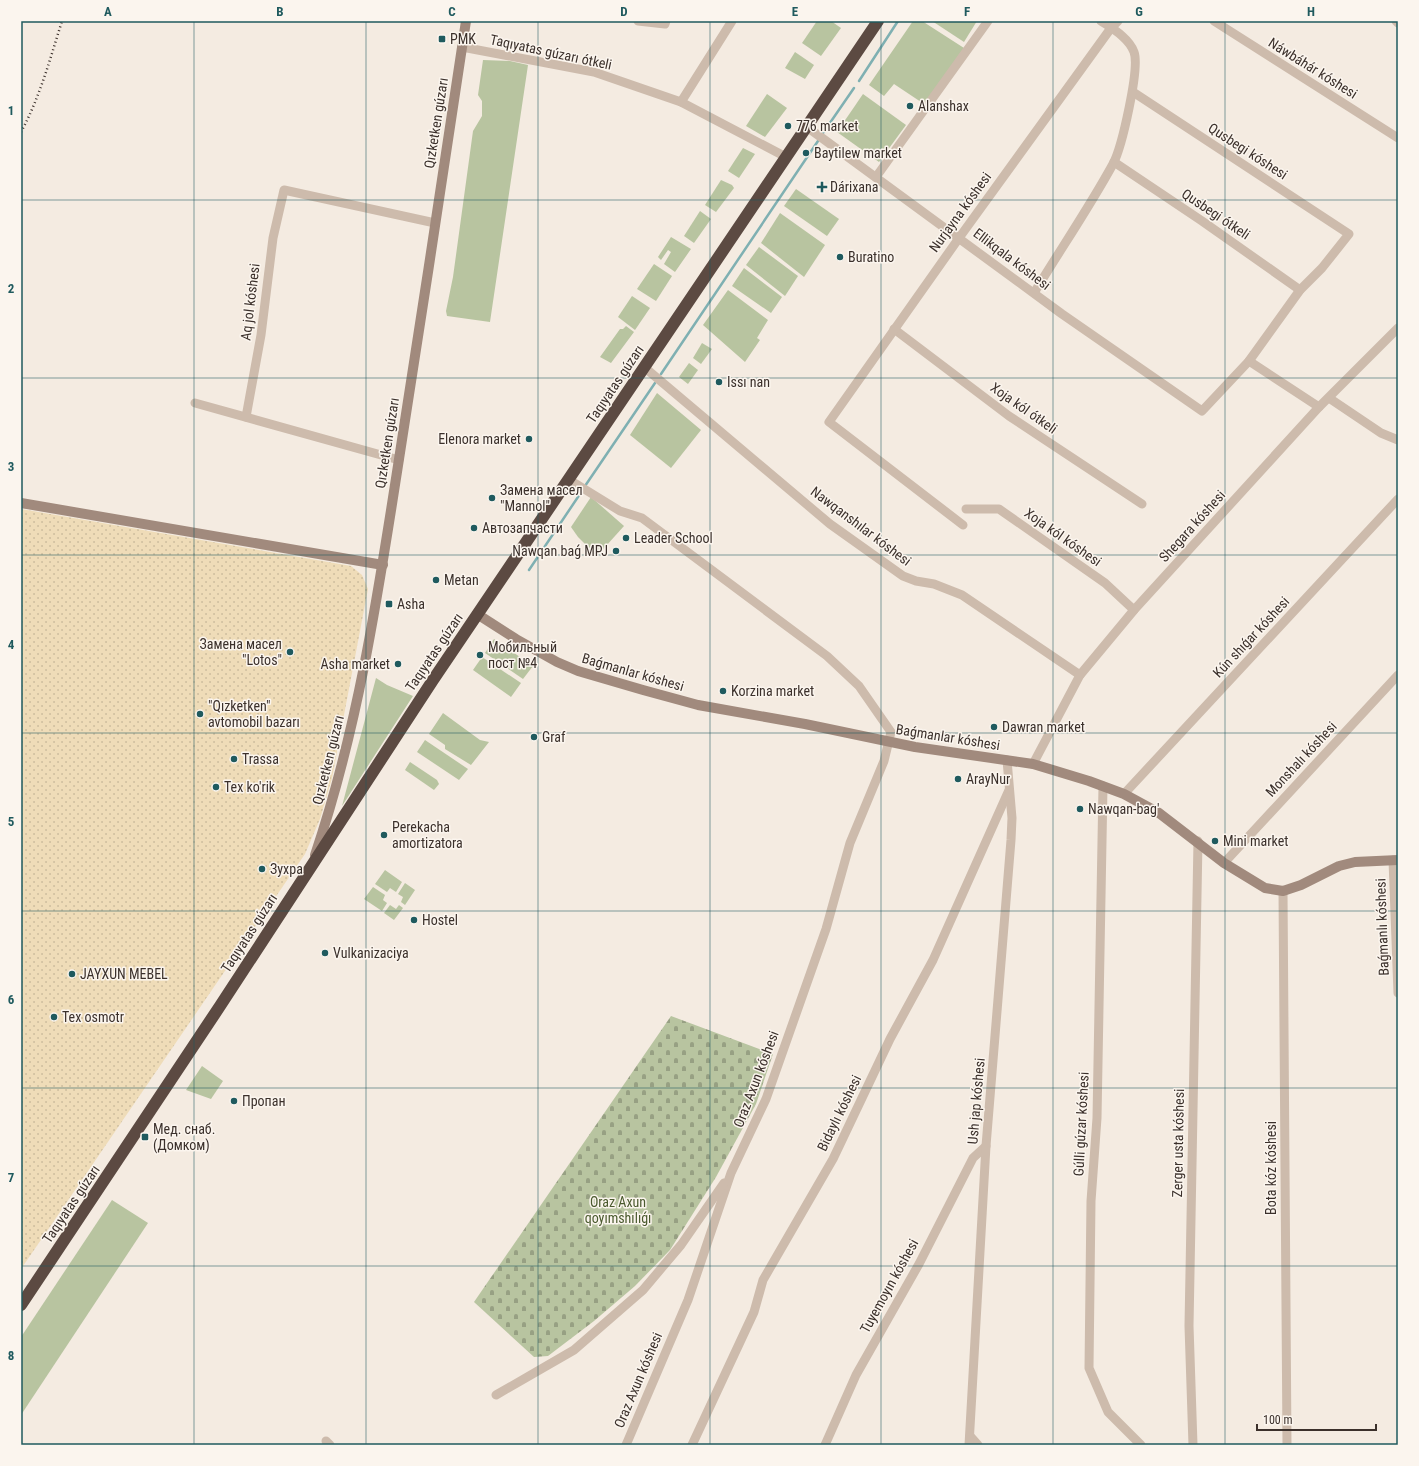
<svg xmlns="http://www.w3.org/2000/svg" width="1419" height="1466" viewBox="0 0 1419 1466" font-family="'Roboto Condensed',sans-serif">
<defs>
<pattern id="sand-dots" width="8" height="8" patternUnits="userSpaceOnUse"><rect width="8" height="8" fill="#efdcb8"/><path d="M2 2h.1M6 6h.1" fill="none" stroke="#cebd9e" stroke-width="1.8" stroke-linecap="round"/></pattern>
<pattern id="cemetery-stones" width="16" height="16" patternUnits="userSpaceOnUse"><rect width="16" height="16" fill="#b8c4a0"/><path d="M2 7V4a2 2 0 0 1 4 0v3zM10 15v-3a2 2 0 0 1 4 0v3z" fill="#97a083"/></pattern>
</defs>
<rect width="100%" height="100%" fill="#f4ebe1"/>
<g fill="#b8c4a0">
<polygon points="817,21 831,21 841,28 821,56 802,43"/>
<polygon points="913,21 922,21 964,48 924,104 894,84 884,96 869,85"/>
<polygon points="932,21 977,21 964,42"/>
<polygon points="795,52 814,65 805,79 785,68"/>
<polygon points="483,60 510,61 528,65 490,322 447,316 446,311 453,277 473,131 482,116 482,101 478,95"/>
<polygon points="767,94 787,108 765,137 746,126"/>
<polygon points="863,94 906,125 879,162 837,132"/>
<polygon points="743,148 755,154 739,178 728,171"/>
<polygon points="721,180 732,185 734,188 716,212 705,205"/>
<polygon points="796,189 839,219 827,236 784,206"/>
<polygon points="700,211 711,219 694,243 684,236"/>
<polygon points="780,213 825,245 804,277 761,243"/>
<polygon points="671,237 691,249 675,272 664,264 671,252 668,250 661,260 658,257"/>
<polygon points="759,247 798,276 785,296 746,265"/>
<polygon points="654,264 672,276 656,301 637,289"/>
<polygon points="744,268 782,297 771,313 732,286"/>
<polygon points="728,290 768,320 757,338 760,340 745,362 703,325"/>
<polygon points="632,296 650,308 635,330 618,317"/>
<polygon points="626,326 634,332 611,363 600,357 620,329 623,329"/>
<polygon points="702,343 712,349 701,364 693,358"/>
<polygon points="689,363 698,370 688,384 679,377"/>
<polygon points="657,393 701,430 671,468 630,435"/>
<polygon points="591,497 624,526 597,556 578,537 571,527"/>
<polygon points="494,639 533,666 523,679 485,653"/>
<polygon points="482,657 521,683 511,697 473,670"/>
<polygon points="376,678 387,685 413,696 342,806"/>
<polygon points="443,713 480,740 489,742 471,765 445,749 445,745 429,734"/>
<polygon points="425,740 468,769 459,780 417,752"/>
<polygon points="410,762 437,780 439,784 434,790 405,770"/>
<polygon points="385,870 402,882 396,892 390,888 387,892 375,884"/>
<polygon points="405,883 415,890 405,905 401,902 403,897 398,894"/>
<polygon points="373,887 385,895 383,900 387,903 382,911 364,899"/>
<polygon points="390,905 396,909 399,905 403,908 394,920 384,913"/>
<polygon points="202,1066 223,1081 211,1099 186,1090"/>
<polygon points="112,1200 148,1223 21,1415 21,1337"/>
</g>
<polygon fill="url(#sand-dots)" points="21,509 351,566 362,575 368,589 332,778 320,819 305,854 21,1269"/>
<polygon fill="url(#cemetery-stones)" points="671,1016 773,1054 756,1104 716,1177 670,1250 635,1286 594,1321 548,1356 534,1357 474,1302"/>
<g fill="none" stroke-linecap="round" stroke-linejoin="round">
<g stroke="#7fb0b2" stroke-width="2.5">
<polyline points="859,81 898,21"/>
<polyline points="823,133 854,88"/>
<polyline points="661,374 818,141"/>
<polyline points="585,486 655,383"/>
<polyline points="529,570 582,491"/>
</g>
<g stroke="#cdbbac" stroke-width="9">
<polyline points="638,21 665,24 666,21"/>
<polyline points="1214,21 1398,138"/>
<polyline points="1396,21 1398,23"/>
<polyline points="462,47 594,72 681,102 786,157"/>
<polyline points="681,102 732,21"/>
<polyline points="807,127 1062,314 1202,411 1249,361 1300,290 1322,268 1349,234 1133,92"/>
<polyline points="1114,162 1202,221 1300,290"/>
<polyline points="876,177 988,21"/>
<path d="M1034 293C1060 250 1089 208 1113 164 1122 147 1140 68 1134 52 1129 38 1113 29 1101 21"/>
<polyline points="894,329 1009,416 1142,504"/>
<polyline points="1249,361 1319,407"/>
<polyline points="644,367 830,524 903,576 916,581 934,584 962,595 1080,675"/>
<polyline points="1329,398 1381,433 1398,440"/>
<polyline points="195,403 399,460"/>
<polyline points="246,417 261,335 273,238 284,190 435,223"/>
<polyline points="568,479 620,511 642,518 827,656 859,686 891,732 884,761 850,843 826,929 766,1099 731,1173 688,1300 626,1445"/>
<polyline points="966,509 999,509 1105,583 1134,610"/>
<polyline points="963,525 829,422 959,238 1111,28 1118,21"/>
<polyline points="1033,764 1080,675 1134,610 1319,407 1398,328"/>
<polyline points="1103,786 1097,1118 1091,1201 1089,1368 1108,1412 1141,1445"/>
<polyline points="1124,794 1398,499"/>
<polyline points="1393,860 1398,993"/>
<polyline points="1224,863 1398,675"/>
<polyline points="1283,891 1287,1445"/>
<polyline points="496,1395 574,1350 643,1290 681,1245 724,1183"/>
<polyline points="970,1436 978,1445"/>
<polyline points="326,1441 330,1445"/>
<polyline points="692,1445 754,1312 763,1280 833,1159 890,1039 933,960 1009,790"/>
<polyline points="825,1445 856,1375 919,1264 973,1158 986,1146"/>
<polyline points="969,1445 986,1146 1011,840 1012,818 1007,760"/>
<polyline points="1193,1445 1189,1326 1198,841"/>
</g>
<g stroke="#a18a7d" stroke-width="10">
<polyline points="21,503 383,565"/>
<polyline points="477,614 516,639 557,662 578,671 643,690 698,705 805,724 915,747 1033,764 1089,781 1124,794 1159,813 1224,863 1265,888 1283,891 1301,885 1339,866 1355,862 1398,860"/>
<path d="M315 855C357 731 377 601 397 472 421 322 443 171 466 21"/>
</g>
<polyline stroke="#5c4a42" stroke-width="12" points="21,1305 220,1006 433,680 878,21"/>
<path stroke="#3b302b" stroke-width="2.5" stroke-dasharray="1 3" stroke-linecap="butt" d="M21 132C40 97 50 59 62 21"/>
</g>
<path fill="none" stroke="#1f5a5e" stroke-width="1" stroke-opacity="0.55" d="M194 21V1445M366 21V1445M538 21V1445M710 21V1445M881 21V1445M1053 21V1445M1225 21V1445M21 200H1398M21 378H1398M21 555H1398M21 733H1398M21 911H1398M21 1088H1398M21 1266H1398"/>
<g fill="#1f5a5e" stroke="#fbf5ee" stroke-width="1.5">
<rect x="438" y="35" width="8" height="8" rx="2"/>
<circle cx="910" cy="106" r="4"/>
<circle cx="788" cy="126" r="4"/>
<circle cx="806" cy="153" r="4"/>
<path d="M820 181h4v4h4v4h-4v4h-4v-4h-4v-4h4z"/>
<circle cx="840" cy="257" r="4"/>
<circle cx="719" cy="382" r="4"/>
<circle cx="529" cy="439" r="4"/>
<circle cx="492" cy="498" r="4"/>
<circle cx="474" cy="528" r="4"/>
<circle cx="626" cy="538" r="4"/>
<circle cx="616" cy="551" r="4"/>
<circle cx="436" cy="580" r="4"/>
<rect x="385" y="600" width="8" height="8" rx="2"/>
<circle cx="290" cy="652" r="4"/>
<circle cx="480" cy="655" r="4"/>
<circle cx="398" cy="664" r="4"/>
<circle cx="723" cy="691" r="4"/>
<circle cx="200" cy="714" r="4"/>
<circle cx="994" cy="727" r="4"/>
<circle cx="534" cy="737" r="4"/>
<circle cx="234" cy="759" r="4"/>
<circle cx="958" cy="779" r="4"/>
<circle cx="216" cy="787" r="4"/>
<circle cx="1080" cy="809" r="4"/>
<circle cx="384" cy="835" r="4"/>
<circle cx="1215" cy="841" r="4"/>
<circle cx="262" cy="869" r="4"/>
<circle cx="414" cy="920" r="4"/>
<circle cx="325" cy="953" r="4"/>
<circle cx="72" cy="974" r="4"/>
<circle cx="54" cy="1017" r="4"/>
<circle cx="234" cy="1101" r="4"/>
<rect x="141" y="1133" width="8" height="8" rx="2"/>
</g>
<g text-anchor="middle" stroke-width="3" stroke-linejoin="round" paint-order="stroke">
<g font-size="14" fill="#3b302b" stroke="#fbf5ee" text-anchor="start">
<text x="450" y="44">PMK</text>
<text x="918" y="111">Alanshax</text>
<text x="796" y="131">776 market</text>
<text x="814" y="158">Baytilew market</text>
<text x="830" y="192">Dárixana</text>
<text x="848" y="262">Buratino</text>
<text x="727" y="387">Issı nan</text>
<text x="521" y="444" text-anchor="end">Elenora market</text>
<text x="500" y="495">Замена масел<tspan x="500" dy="16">"Mannol"</tspan></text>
<text x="482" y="533">Автозапчасти</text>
<text x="634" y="543">Leader School</text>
<text x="608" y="556" text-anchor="end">Nawqan baǵ MPJ</text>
<text x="444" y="585">Metan</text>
<text x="397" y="609">Asha</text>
<text x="282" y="649" text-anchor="end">Замена масел<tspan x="282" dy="16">"Lotos"</tspan></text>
<text x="488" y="652">Мобильный<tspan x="488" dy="16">пост №4</tspan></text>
<text x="390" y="669" text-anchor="end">Asha market</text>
<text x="731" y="696">Korzina market</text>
<text x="208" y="711">"Qızketken"<tspan x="208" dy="16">avtomobil bazarı</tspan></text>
<text x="1002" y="732">Dawran market</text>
<text x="542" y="742">Graf</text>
<text x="242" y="764">Trassa</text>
<text x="966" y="784">ArayNur</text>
<text x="224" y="792">Tex ko'rik</text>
<text x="1088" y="814">Nawqan-bag'</text>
<text x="392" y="832">Perekacha<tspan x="392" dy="16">amortizatora</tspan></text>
<text x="1223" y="846">Mini market</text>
<text x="270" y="874">Зухра</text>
<text x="422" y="925">Hostel</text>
<text x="333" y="958">Vulkanizaciya</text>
<text x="80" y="979">JAYXUN MEBEL</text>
<text x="62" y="1022">Tex osmotr</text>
<text x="242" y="1106">Пропан</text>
<text x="153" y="1134">Мед. снаб.<tspan x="153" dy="16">(Домком)</tspan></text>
</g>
<g font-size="14" fill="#3b302b" stroke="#fbf5ee">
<text transform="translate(551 52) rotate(12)" y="5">Taqıyatas gúzarı ótkeli</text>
<text transform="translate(1313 68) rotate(32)" y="5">Náwbáhár kóshesi</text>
<text transform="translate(436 123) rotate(-81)" y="5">Qızketken gúzarı</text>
<text transform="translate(1248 151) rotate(33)" y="5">Qusbegi kóshesi</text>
<text transform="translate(960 212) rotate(-54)" y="5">Nurjayna kóshesi</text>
<text transform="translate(1216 214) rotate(34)" y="5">Qusbegi ótkeli</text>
<text transform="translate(1012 259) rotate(37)" y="5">Ellikqala kóshesi</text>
<text transform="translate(250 302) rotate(-83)" y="5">Aq jol kóshesi</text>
<text transform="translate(615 384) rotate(-56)" y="5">Taqıyatas gúzarı</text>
<text transform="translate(1024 408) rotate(35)" y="5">Xoja kól ótkeli</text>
<text transform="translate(387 443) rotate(-81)" y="5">Qızketken gúzarı</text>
<text transform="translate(861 526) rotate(37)" y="5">Nawqanshılar kóshesi</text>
<text transform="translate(1192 526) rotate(-48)" y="5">Shegara kóshesi</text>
<text transform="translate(1063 537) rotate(35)" y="5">Xoja kól kóshesi</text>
<text transform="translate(1251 637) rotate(-47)" y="5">Kún shıǵar kóshesi</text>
<text transform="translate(434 652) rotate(-56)" y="5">Taqıyatas gúzarı</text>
<text transform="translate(633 672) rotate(16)" y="5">Baǵmanlar kóshesi</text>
<text transform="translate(948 737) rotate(9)" y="5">Baǵmanlar kóshesi</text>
<text transform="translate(1301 759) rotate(-47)" y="5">Monshalı kóshesi</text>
<text transform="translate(328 760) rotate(-76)" y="5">Qızketken gúzarı</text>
<text transform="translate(1382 927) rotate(-92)" y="5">Baǵmanlı kóshesi</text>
<text transform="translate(249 933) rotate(-57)" y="5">Taqıyatas gúzarı</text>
<text transform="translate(756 1079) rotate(-69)" y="5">Oraz Axun kóshesi</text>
<text transform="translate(976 1101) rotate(-85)" y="5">Ush jap kóshesi</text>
<text transform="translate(839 1113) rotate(-64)" y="5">Bidaylı kóshesi</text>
<text transform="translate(1081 1124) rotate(-87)" y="5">Gúlli gúzar kóshesi</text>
<text transform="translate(1178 1143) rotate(-89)" y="5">Zerger usta kóshesi</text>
<text transform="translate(1271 1168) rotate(-90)" y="5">Bota kóz kóshesi</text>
<text transform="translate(71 1204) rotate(-56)" y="5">Taqıyatas gúzarı</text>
<text transform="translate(889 1286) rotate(-61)" y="5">Tuyemoyın kóshesi</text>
<text transform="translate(638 1380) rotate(-67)" y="5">Oraz Axun kóshesi</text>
</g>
<g font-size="14" fill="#4a5a2e" stroke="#fbf5ee">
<text x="618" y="1207">Oraz Axun<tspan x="618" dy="16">qoyımshılıǵı</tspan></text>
</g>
</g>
<rect width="1419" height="1466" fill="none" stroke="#fbf5ee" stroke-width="44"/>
<path d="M1257 1424v6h119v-6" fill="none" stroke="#3b302b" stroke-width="2"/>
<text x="1263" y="1424" font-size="12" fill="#3b302b" stroke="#fbf5ee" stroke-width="3" paint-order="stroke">100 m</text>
<rect x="22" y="22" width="1375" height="1422" fill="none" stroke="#1f5a5e" stroke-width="1.5"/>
<g font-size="13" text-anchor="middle" font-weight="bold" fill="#1f5a5e">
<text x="108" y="16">A</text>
<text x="280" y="16">B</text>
<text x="452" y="16">C</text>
<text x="624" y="16">D</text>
<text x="795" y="16">E</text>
<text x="967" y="16">F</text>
<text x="1139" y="16">G</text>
<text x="1311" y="16">H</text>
<text x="11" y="115">1</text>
<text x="11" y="293">2</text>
<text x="11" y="471">3</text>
<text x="11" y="649">4</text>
<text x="11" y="826">5</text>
<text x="11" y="1004">6</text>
<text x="11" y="1182">7</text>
<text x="11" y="1360">8</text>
</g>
</svg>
